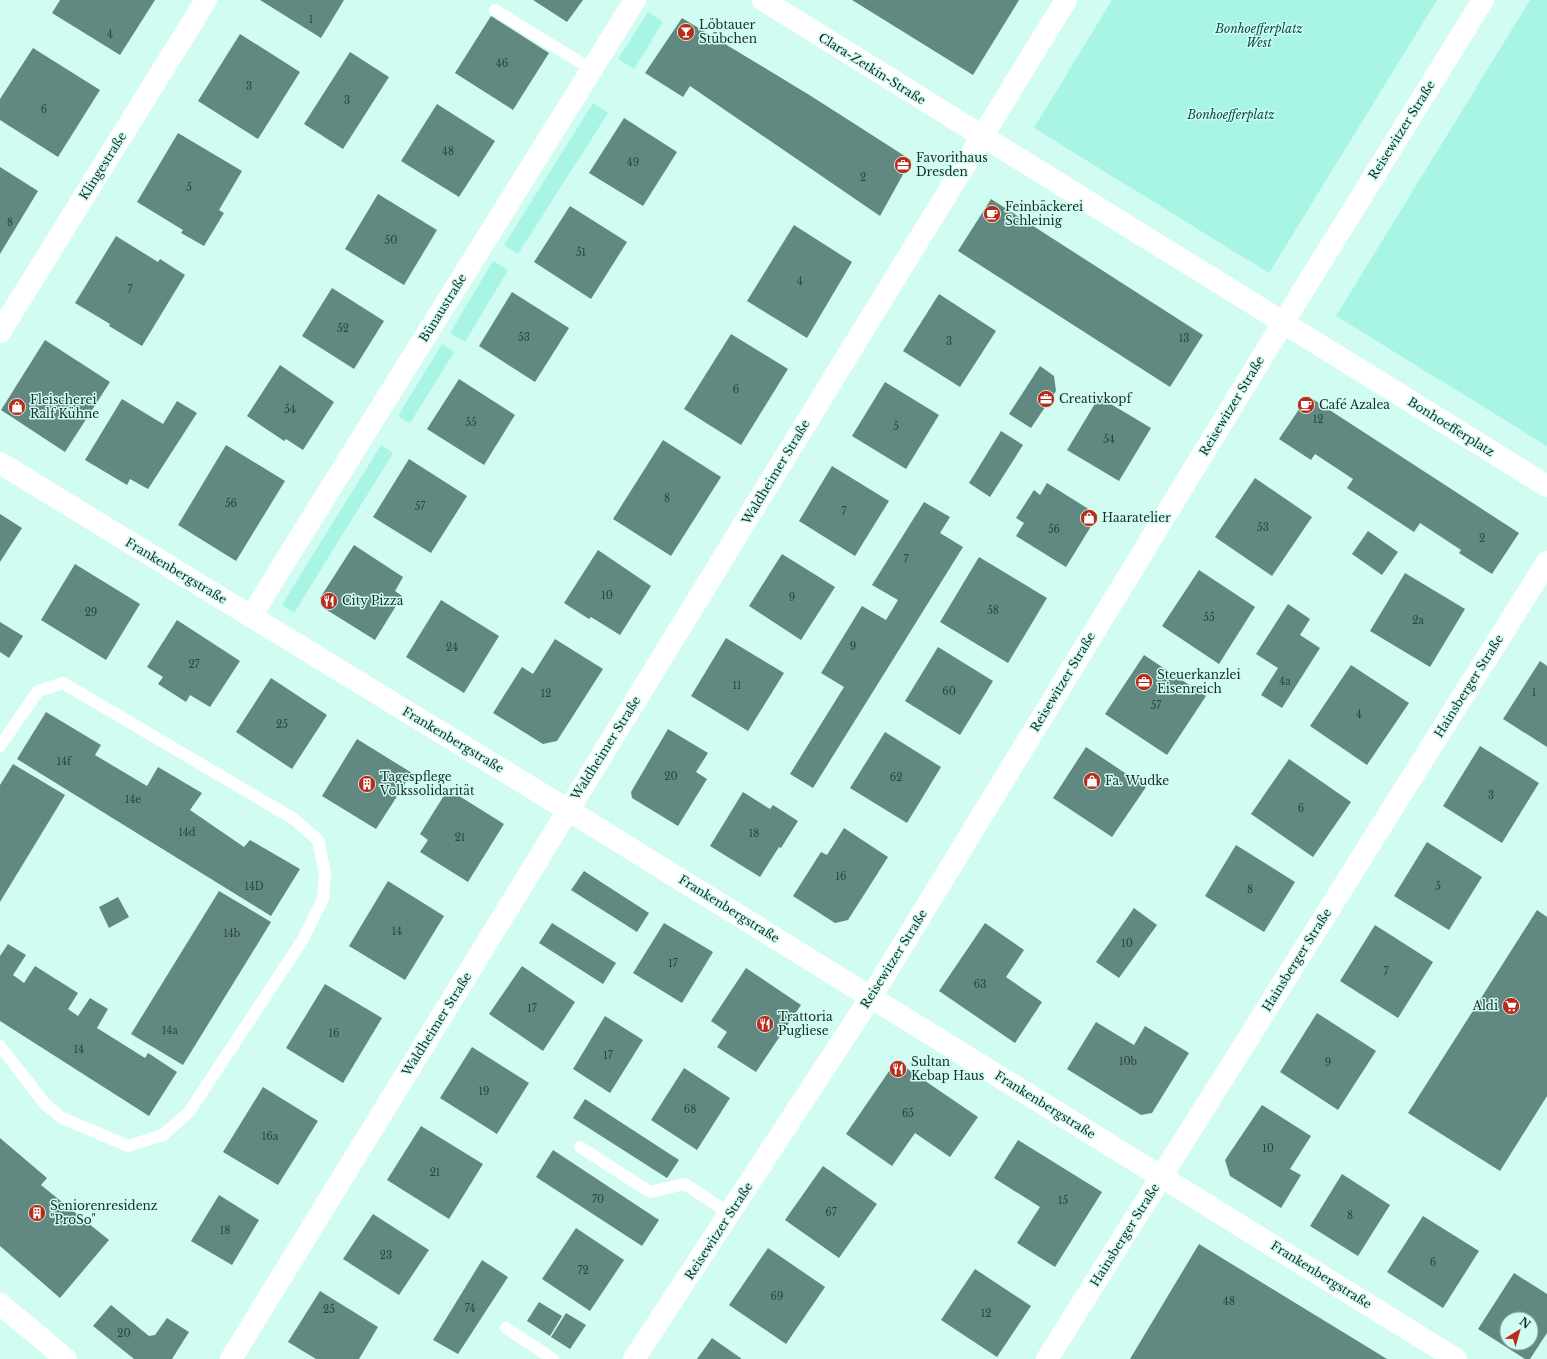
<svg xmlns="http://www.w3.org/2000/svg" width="1547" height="1359" viewBox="0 0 1547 1359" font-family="'Libre Baskerville',serif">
<rect width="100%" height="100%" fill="#d1fcf2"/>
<g fill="#a8f4e5">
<polygon points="1112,0 1437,0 1269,273 1034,128"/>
<polygon points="1530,0 1547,0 1547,446 1336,316"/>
<polygon points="648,12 663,22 634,69 618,59"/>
<polygon points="593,103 608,113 518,254 504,245"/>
<polygon points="493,261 508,270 465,342 450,333"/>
<polygon points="442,344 454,352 410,423 398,416"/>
<polygon points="381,445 393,453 294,613 282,605"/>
</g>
<g fill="#628981" fill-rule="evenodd">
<polygon points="60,0 155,0 120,55 52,13"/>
<polygon points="260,0 344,0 321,38"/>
<polygon points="533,0 583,0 567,22"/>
<polygon points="852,0 1019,0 973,75"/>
<polygon points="491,16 549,53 513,110 455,73"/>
<polygon points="682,18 811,96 911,160 880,216 690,86 683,97 645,73"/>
<polygon points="240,34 300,72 258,139 198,101"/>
<polygon points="33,48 100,90 58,157 0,120 0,99"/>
<polygon points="350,52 389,77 343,149 304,124"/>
<polygon points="437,104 495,141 459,197 401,161"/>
<polygon points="624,118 677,152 643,206 589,173"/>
<polygon points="178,133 242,171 219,210 224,213 204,246 181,233 183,230 137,202"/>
<polygon points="0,167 38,191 0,254"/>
<polygon points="378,194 437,230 404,285 345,249"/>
<polygon points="991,199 1203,335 1170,387 958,251"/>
<polygon points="570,206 627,242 591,299 534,262"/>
<polygon points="794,225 852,262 807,338 747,301"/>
<polygon points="116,236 158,262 160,259 185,275 142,346 109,326 110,324 75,303"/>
<polygon points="332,288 384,321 354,369 302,336"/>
<polygon points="512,292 569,328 535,382 479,346"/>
<polygon points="939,294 996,331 960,387 903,351"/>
<polygon points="731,334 788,369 741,445 684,409"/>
<polygon points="45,340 110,382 65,452 1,410"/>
<polygon points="280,365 334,402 303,450 286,439 284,441 247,416"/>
<polygon points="1040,366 1054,376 1056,391 1031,428 1009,414"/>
<polygon points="459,379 515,415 484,465 427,429"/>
<polygon points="885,382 939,415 906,469 852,436"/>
<polygon points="1308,396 1519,533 1492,574 1459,553 1461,550 1420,523 1414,532 1347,488 1353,479 1315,454 1311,460 1279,439"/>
<polygon points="1099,397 1151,428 1119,481 1067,450"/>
<polygon points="122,399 163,424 177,401 197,413 148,489 130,479 127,485 85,460"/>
<polygon points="1001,431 1023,445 990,497 969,483"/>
<polygon points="663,440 721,477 671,556 613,519"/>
<polygon points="226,445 285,481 236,561 178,525"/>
<polygon points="409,459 467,496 431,553 373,517"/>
<polygon points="832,466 889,501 855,556 799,521"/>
<polygon points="1255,478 1312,517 1272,576 1215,537"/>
<polygon points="1047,483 1098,515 1066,567 1016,536 1024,523 1016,518 1034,490 1040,495"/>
<polygon points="924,502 950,517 940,533 963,547 813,788 790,774 844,687 821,673 862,606 886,620 898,600 872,585"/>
<polygon points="0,514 22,528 0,562"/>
<polygon points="1368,531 1398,552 1382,575 1352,554"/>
<polygon points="354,545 403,577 395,591 402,596 375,640 322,607 320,598"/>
<polygon points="598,550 651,586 620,635 591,617 589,619 564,603"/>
<polygon points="782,554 835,587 801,640 749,606"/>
<polygon points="979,557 1047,598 1008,663 940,622"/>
<polygon points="75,564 140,604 106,660 41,620"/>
<polygon points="1199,570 1255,607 1219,664 1162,626"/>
<polygon points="1405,573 1465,609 1430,667 1370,631"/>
<polygon points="441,600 499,636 464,693 406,657"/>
<polygon points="1288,604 1310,619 1300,635 1320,648 1282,708 1261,695 1278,668 1256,654"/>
<polygon points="177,620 240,661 210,707 190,695 186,702 158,684 163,677 147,667"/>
<polygon points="0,622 23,636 9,658 0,652"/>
<polygon points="726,638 784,673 748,731 691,696"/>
<polygon points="555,639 603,669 557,741 543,744 493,713 522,667 533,674"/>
<polygon points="938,647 993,681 960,735 905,701"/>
<polygon points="1144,655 1206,696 1167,755 1105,714"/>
<polygon points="1540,661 1547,666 1547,747 1503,719"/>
<polygon points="1351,665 1409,703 1367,765 1310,726"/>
<polygon points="271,678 327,715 292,769 236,732"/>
<polygon points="46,712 101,745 95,755 147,786 158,767 202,793 190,810 244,847 250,840 300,869 271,916 17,759"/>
<polygon points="668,729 708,753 696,772 707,779 678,826 632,798 631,792"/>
<polygon points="885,732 941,767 907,823 850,788"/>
<polygon points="357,739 412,773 376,829 322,796"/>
<polygon points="1480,746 1539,783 1502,843 1443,806"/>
<polygon points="1086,747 1146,787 1112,837 1053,798"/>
<polygon points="1289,759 1351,802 1313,857 1251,814"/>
<polygon points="13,764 65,795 0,902 0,785"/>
<polygon points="448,789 504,824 468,882 420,852 428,840 420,834"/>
<polygon points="743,792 770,809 773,805 798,821 781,848 779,847 760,877 710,846"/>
<polygon points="844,828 888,857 848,920 835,923 793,896 821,852 827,855"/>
<polygon points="1427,842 1482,877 1449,930 1394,896"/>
<polygon points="1236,845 1295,882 1264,932 1205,896"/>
<polygon points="584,871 649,913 637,932 571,890"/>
<polygon points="388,881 444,916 405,980 349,946"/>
<polygon points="219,891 271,922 183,1065 131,1034"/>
<polygon points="118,897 129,917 109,928 99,907"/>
<polygon points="1134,908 1157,925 1119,978 1096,962"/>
<polygon points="1537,910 1547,917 1547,1096 1500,1171 1408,1113"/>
<polygon points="552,923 616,963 603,984 539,943"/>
<polygon points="664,923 713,952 682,1003 633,973"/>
<polygon points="985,923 1024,950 1006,977 1042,1002 1015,1043 939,991"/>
<polygon points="1375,925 1433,962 1398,1018 1340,981"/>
<polygon points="8,944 26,955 13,975 24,983 35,966 78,993 68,1009 78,1016 90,998 108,1009 97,1028 145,1058 148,1053 177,1072 149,1116 0,1021 0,956"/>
<polygon points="522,966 575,1002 543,1051 489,1014"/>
<polygon points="746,968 801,1005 756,1072 717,1047 727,1032 711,1021"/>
<polygon points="325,984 382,1018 343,1083 286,1048"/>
<polygon points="1317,1013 1376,1051 1338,1110 1280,1072"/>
<polygon points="605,1016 643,1040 610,1093 573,1069"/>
<polygon points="1096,1022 1134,1045 1145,1026 1189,1053 1152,1113 1141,1115 1067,1069"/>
<polygon points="472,1047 529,1083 497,1134 440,1098"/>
<polygon points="896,1061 978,1117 950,1157 915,1133 892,1166 846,1134"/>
<polygon points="684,1068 730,1098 697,1150 651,1120"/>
<polygon points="263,1087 318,1121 278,1185 223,1152"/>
<polygon points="585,1099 679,1160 667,1178 573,1118"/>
<polygon points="1262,1105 1311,1136 1290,1169 1301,1175 1281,1208 1230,1176 1225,1160"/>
<polygon points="421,1126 483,1164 449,1219 387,1180"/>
<polygon points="0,1138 47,1178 41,1185 109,1240 60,1298 0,1246"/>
<polygon points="1018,1140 1102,1192 1055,1267 1017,1243 1040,1207 994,1178"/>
<polygon points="553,1150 659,1220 642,1246 536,1177"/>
<polygon points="823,1166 877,1204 839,1258 785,1220"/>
<polygon points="1342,1174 1390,1205 1358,1256 1310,1226"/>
<polygon points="219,1195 259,1220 232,1265 191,1241"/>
<polygon points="373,1214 429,1250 399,1295 343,1259"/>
<polygon points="1423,1216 1479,1251 1443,1308 1387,1272"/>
<polygon points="576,1228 624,1260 590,1311 542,1279"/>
<polygon points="1199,1244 1387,1359 1130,1359"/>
<polygon points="768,1248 825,1287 786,1344 729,1305"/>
<polygon points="482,1260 508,1277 458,1354 433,1340"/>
<polygon points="975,1269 1031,1306 997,1357 941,1320"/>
<path d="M1514 1273 1547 1294V1333L1530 1359H1525L1478 1329ZM1507 1319H1531V1343H1507Z"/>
<polygon points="320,1291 378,1327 359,1359 316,1359 288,1342"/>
<polygon points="539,1302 562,1316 550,1336 527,1321"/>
<polygon points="111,1305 149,1336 155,1335 167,1318 189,1332 172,1359 134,1359 93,1326"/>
<polygon points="566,1313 586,1325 570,1349 551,1337"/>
<polygon points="712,1338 742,1359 697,1359"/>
</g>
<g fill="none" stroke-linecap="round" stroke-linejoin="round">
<g stroke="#fff" stroke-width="12">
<polyline points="495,10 591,69"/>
<polyline points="0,746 38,691 63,683 294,819 318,840 325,873 323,899 302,941 189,1112 163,1135 128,1146 62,1118 45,1104 0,1046"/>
<polyline points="580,1147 650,1192 685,1184 730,1214"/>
<polyline points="506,1328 553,1359"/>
</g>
<g stroke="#fff" stroke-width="22">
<polyline points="763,0 1547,486"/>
<polyline points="0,332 206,0"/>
<polyline points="0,463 568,810 1456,1359"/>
<polyline points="251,616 635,0"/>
<polyline points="0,1304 66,1359"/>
<polyline points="231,1359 1066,0"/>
<polyline points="634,1359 871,997 1283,323 1483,0"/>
<polyline points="1047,1359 1547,562"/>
</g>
</g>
<defs>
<symbol id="bar-disc" viewBox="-11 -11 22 22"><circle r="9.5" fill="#b92c1b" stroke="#d1fcf2"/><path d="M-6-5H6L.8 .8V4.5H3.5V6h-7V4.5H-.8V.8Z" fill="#fff"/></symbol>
<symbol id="office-disc" viewBox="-11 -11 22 22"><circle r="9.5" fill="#b92c1b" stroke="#d1fcf2"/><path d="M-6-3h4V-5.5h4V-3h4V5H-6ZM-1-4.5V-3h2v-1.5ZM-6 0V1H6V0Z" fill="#fff"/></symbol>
<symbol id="cafe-disc" viewBox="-11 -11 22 22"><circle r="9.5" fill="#b92c1b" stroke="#d1fcf2"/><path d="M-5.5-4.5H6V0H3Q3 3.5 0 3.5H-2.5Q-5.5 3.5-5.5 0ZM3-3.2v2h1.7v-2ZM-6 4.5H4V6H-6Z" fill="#fff"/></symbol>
<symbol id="shop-disc" viewBox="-11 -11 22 22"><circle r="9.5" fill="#b92c1b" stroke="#d1fcf2"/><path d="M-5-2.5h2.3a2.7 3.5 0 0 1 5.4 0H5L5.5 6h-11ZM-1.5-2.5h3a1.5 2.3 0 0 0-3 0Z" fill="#fff"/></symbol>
<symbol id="restaurant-disc" viewBox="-11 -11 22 22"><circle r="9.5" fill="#b92c1b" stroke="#d1fcf2"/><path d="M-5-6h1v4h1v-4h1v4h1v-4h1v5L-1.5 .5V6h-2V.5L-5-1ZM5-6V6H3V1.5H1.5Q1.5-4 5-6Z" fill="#fff"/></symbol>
<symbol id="building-disc" viewBox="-11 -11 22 22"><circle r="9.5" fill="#b92c1b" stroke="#d1fcf2"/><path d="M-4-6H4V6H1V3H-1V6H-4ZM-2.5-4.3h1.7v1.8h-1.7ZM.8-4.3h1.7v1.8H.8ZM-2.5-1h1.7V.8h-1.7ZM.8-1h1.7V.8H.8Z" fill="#fff"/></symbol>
<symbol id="supermarket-disc" viewBox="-11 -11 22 22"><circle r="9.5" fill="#b92c1b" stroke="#d1fcf2"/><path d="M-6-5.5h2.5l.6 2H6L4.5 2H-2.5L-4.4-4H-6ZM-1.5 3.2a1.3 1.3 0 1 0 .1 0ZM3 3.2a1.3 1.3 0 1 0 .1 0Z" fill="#fff"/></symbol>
</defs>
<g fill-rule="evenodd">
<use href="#bar-disc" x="676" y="22" width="20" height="20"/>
<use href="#office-disc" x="893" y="155" width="20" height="20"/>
<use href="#cafe-disc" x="982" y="204" width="20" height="20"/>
<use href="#office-disc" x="1036" y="389" width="20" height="20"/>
<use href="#cafe-disc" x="1296" y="395" width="20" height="20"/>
<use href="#shop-disc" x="7" y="397" width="20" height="20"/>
<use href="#shop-disc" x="1079" y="508" width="20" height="20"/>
<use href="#restaurant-disc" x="319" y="591" width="20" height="20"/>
<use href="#office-disc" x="1134" y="672" width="20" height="20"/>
<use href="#shop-disc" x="1082" y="771" width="20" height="20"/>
<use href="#building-disc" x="357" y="774" width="20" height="20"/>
<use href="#supermarket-disc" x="1501" y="996" width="20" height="20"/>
<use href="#restaurant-disc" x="755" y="1014" width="20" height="20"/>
<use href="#restaurant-disc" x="888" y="1059" width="20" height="20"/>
<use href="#building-disc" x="27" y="1203" width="20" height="20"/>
</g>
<g text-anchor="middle" stroke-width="3" stroke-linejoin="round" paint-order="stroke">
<g font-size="10" fill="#2c423e">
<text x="311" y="23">1</text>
<text x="110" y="38">4</text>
<text x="502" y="67">46</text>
<text x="249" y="90">3</text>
<text x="347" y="104">3</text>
<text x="44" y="113">6</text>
<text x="448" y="155">48</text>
<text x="633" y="166">49</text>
<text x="863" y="181">2</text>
<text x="189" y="191">5</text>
<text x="10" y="226">8</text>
<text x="391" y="244">50</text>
<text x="581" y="256">51</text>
<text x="800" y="285">4</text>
<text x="130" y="293">7</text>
<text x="343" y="332">52</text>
<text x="524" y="341">53</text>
<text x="1184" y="342">13</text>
<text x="949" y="345">3</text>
<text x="736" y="393">6</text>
<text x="290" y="413">54</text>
<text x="1318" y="423">12</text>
<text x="471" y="426">55</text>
<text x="896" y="430">5</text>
<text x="1109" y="443">54</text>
<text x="667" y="502">8</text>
<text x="231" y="507">56</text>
<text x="420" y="510">57</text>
<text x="844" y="515">7</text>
<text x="1263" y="531">53</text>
<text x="1054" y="533">56</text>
<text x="1482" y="542">2</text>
<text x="906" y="563">7</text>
<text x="607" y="599">10</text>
<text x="792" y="601">9</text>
<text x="993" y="614">58</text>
<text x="91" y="616">29</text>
<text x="1209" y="621">55</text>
<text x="1418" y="624">2a</text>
<text x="853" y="650">9</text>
<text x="452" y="651">24</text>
<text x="194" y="668">27</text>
<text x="1285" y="685">4a</text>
<text x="737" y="689">11</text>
<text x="949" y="695">60</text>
<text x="1534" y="696">1</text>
<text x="546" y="697">12</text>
<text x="1156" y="709">57</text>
<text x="1359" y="718">4</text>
<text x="282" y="728">25</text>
<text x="64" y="765">14f</text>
<text x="671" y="780">20</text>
<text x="896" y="781">62</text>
<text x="1491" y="799">3</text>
<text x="133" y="803">14e</text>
<text x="1301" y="812">6</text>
<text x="187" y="836">14d</text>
<text x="754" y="837">18</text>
<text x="460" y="841">21</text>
<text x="841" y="880">16</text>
<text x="254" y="890">14D</text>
<text x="1438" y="890">5</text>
<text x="1250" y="893">8</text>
<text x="397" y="935">14</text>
<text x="232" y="937">14b</text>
<text x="1127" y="947">10</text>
<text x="673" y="967">17</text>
<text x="1386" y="975">7</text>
<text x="980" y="988">63</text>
<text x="532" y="1012">17</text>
<text x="170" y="1034">14a</text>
<text x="334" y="1037">16</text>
<text x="79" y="1053">14</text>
<text x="608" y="1059">17</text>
<text x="1128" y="1065">10b</text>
<text x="1328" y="1066">9</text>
<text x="484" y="1095">19</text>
<text x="690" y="1113">68</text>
<text x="908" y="1117">65</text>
<text x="270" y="1140">16a</text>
<text x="1268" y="1152">10</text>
<text x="435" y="1176">21</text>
<text x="598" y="1203">70</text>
<text x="1063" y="1204">15</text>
<text x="831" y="1216">67</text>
<text x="1350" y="1219">8</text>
<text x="225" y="1234">18</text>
<text x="386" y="1259">23</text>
<text x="1433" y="1266">6</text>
<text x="583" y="1274">72</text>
<text x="777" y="1300">69</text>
<text x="1229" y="1305">48</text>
<text x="470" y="1312">74</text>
<text x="329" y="1313">25</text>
<text x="986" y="1317">12</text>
<text x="124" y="1337">20</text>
</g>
<g font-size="12" fill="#1a2a27" stroke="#d1fcf2" text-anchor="start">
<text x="699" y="29">Löbtauer<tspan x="699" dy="14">Stübchen</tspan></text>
<text x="916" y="162">Favorithaus<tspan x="916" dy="14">Dresden</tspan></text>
<text x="1005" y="211">Feinbäckerei<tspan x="1005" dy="14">Schleinig</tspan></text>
<text x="1059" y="403">Creativkopf</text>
<text x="30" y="404">Fleischerei<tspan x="30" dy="14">Ralf Kühne</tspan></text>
<text x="1319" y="409">Café Azalea</text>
<text x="1102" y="522">Haaratelier</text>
<text x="342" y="605">City Pizza</text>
<text x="1157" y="679">Steuerkanzlei<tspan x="1157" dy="14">Eisenreich</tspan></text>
<text x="380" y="781">Tagespflege<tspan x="380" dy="14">Volkssolidarität</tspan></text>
<text x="1105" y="785">Fa. Wudke</text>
<text x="1498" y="1010" text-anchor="end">Aldi</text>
<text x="778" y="1021">Trattoria<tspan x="778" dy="14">Pugliese</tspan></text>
<text x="911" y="1066">Sultan<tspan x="911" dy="14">Kebap Haus</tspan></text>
<text x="50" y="1210">Seniorenresidenz<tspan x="50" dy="14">"ProSo"</tspan></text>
</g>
<g font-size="12" font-style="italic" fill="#074d43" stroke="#d1fcf2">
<text x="1259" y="33">Bonhoefferplatz<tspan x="1259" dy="14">West</tspan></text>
<text x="1231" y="119">Bonhoefferplatz</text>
</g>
<g font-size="12" fill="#1a2a27" stroke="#d1fcf2">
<text transform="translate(872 69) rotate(32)" y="4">Clara-Zetkin-Straße</text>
<text transform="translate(1402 130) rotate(-58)" y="4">Reisewitzer Straße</text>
<text transform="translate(103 166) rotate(-58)" y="4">Klingestraße</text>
<text transform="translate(443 308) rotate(-58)" y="4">Bünaustraße</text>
<text transform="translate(1232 406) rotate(-59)" y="4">Reisewitzer Straße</text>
<text transform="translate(1451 427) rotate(32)" y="4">Bonhoefferplatz</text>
<text transform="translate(776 472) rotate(-59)" y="4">Waldheimer Straße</text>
<text transform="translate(176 571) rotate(31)" y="4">Frankenbergstraße</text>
<text transform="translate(1063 682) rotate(-59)" y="4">Reisewitzer Straße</text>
<text transform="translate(1469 686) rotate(-58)" y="4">Hainsberger Straße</text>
<text transform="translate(453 740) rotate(31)" y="4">Frankenbergstraße</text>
<text transform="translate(606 748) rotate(-58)" y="4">Waldheimer Straße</text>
<text transform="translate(729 909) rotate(32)" y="4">Frankenbergstraße</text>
<text transform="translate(894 959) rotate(-58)" y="4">Reisewitzer Straße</text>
<text transform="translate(1297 960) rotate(-58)" y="4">Hainsberger Straße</text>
<text transform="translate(437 1024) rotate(-58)" y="4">Waldheimer Straße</text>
<text transform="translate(1045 1105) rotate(32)" y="4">Frankenbergstraße</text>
<text transform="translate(719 1231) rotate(-57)" y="4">Reisewitzer Straße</text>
<text transform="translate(1125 1235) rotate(-58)" y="4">Hainsberger Straße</text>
<text transform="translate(1321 1275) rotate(32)" y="4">Frankenbergstraße</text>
</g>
</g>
<g transform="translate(1519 1331) rotate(37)"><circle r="19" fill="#d1fcf2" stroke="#88a8a1"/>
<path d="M0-3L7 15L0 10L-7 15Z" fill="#b92c1b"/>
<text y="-6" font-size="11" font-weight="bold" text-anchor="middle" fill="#1a2a27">N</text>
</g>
</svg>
